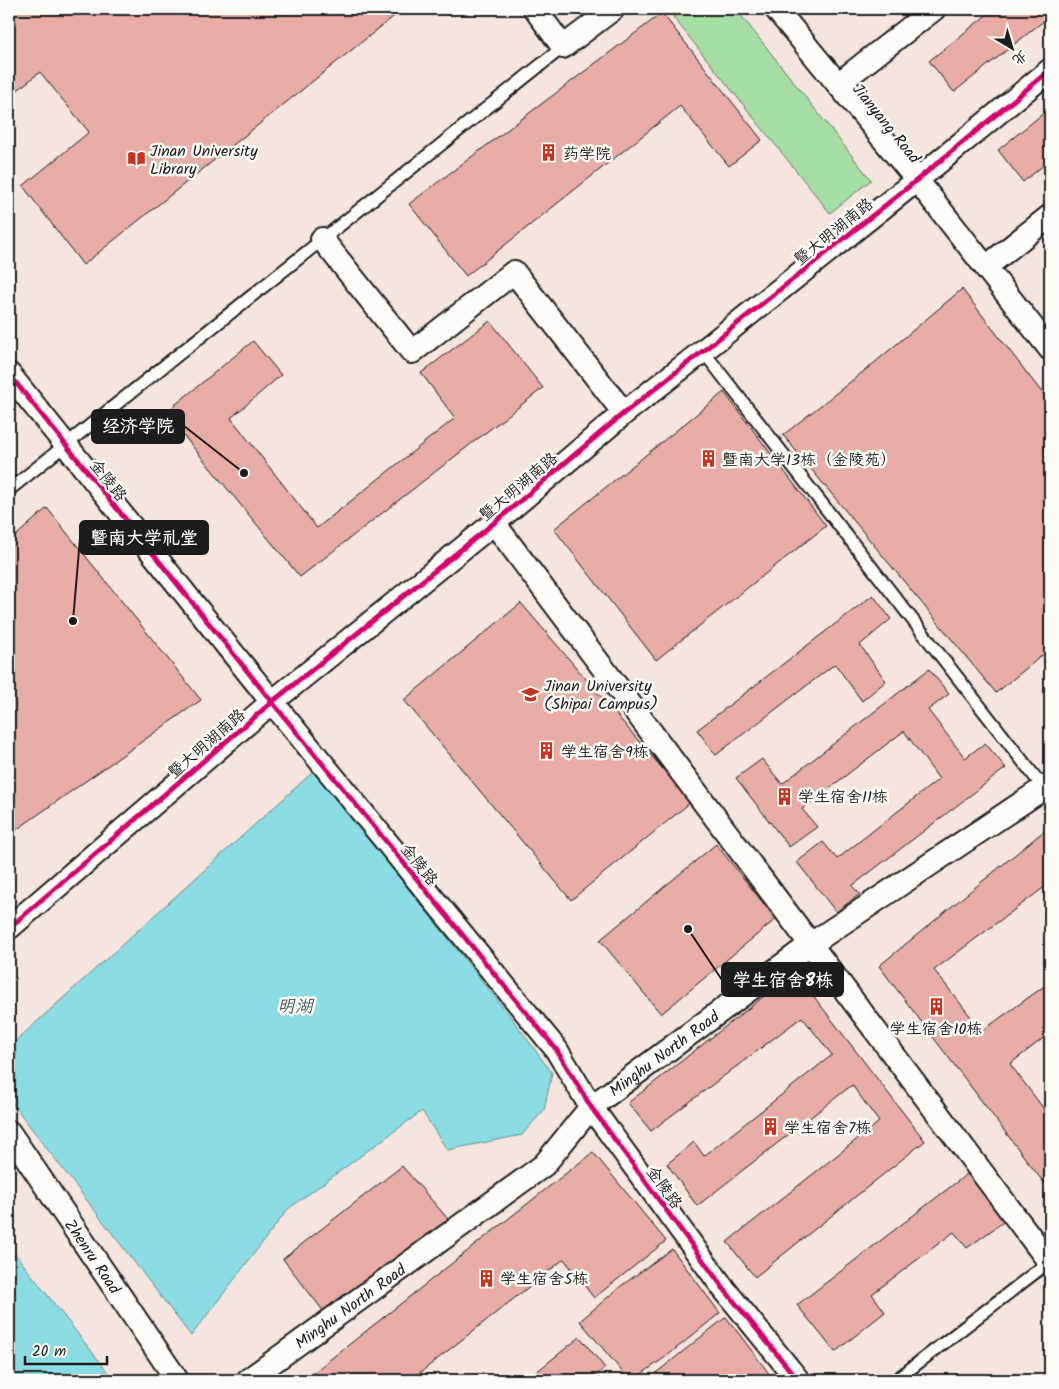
<svg xmlns="http://www.w3.org/2000/svg" width="1059" height="1389" viewBox="0 0 1059 1389" font-family="Kalam,'LXGW WenKai TC',sans-serif">
<rect width="100%" height="100%" fill="#fdfcf7"/>
<filter id="ink" filterUnits="userSpaceOnUse"><feTurbulence type="fractalNoise" baseFrequency=".02" numOctaves="2"/><feDisplacementMap in="SourceGraphic" scale="10" xChannelSelector="R" yChannelSelector="G"/><feConvolveMatrix kernelMatrix="1 2 1 2 8 2 1 2 1" color-interpolation-filters="sRGB"/></filter>
<g filter="url(#ink)">
<rect fill="#f6e4de" x="9" y="9" width="1041" height="1371"/>
<polygon fill="#a5dfa4" stroke="#607e60" points="683,9 736,9 871,180 830,213 673,17"/>
<g fill="#8bdce4" stroke="#5f8f94">
<polygon points="314,771 507,1012 552,1073 544,1110 522,1135 447,1150 422,1111 288,1209 191,1336 9,1099 9,1047"/>
<polygon points="9,1246 114,1380 9,1380"/>
</g>
<g fill="#e6aca5" stroke="#1c1c1c">
<polygon points="9,9 403,9 83,265 23,186 89,132 40,72 9,97"/>
<polygon points="994,9 1050,9 1050,16 954,92 929,61"/>
<polygon points="662,13 762,140 729,166 680,106 466,276 409,204"/>
<polygon points="1050,108 1050,160 1023,182 998,150"/>
<polygon points="962,289 1050,403 1050,649 996,693 783,435 873,364"/>
<polygon points="490,321 543,388 300,577 165,413 253,341 281,375 231,418 317,528 455,418 421,373"/>
<polygon points="724,392 826,526 656,660 554,529"/>
<polygon points="47,508 201,700 9,835 9,542"/>
<polygon points="873,595 891,619 860,645 886,681 862,701 835,664 716,755 697,730"/>
<polygon points="521,603 691,802 571,900 404,700"/>
<polygon points="929,669 949,694 928,710 965,758 985,743 1006,768 852,886 860,894 836,912 797,862 823,842 837,859 939,779 904,731 802,809 817,827 789,847 736,778 762,759 782,784"/>
<polygon points="1050,826 1050,883 934,970 982,1031 1050,982 1050,1033 1010,1064 1050,1117 1050,1179 1044,1183 879,966"/>
<polygon points="716,844 776,919 661,1014 600,940"/>
<polygon points="795,972 925,1141 755,1277 727,1242 879,1122 852,1085 697,1206 667,1164 694,1142 704,1156 832,1055 802,1017 651,1131 628,1103"/>
<polygon points="593,1152 666,1241 594,1298 564,1259 411,1380 304,1380"/>
<polygon points="402,1166 448,1219 328,1317 283,1259"/>
<polygon points="967,1174 1006,1220 967,1248 954,1232 872,1294 885,1312 835,1352 797,1305"/>
<polygon points="672,1249 720,1313 667,1356 633,1380 629,1380 580,1321 621,1286"/>
<polygon points="726,1317 774,1380 662,1380 656,1373"/>
<polygon points="580,1337 605,1368 590,1380 526,1380"/>
</g>
<g fill="none" stroke-linecap="round" stroke-linejoin="round">
<defs>
<g id="lane">
<polyline points="703,351 1046,791"/>
<polyline points="9,490 563,47"/>
<polyline points="896,1380 1050,1261"/>
</g>
<g id="street">
<polyline points="535,9 563,47 613,9"/>
<polyline points="776,9 917,180 1050,349"/>
<polyline points="838,84 934,9"/>
<polyline points="322,239 412,352 514,272 624,413"/>
<polyline points="986,267 1050,216"/>
<polyline points="9,374 272,702 556,1049 591,1107 724,1289 798,1380"/>
<polyline points="494,523 1050,1263"/>
<polyline points="9,928 272,702 494,523 624,413 703,351 917,180 1050,70"/>
<path id="s1" d="M9 1132 177 1380"/>
<path id="s2" d="M248 1380 544 1165 591 1107 811 944 1050 784"/>
</g>
</defs>
<use href="#lane" stroke="#1c1c1c" stroke-width="15"/>
<use href="#street" stroke="#1c1c1c" stroke-width="26"/>
<use href="#lane" stroke="#fdfcf7" stroke-width="11"/>
<use href="#street" stroke="#fdfcf7" stroke-width="22"/>
<defs>
<g id="cycleway">
<polyline points="9,374 272,702 556,1049 591,1107 724,1289 798,1380"/>
<polyline points="9,928 272,702 494,523 624,413 703,351 917,180 1050,70"/>
</g>
</defs>
<use href="#cycleway" stroke="#fdfcf7" stroke-width="8"/>
<use href="#cycleway" stroke="#d6006c" stroke-width="5"/>
</g>
</g>
<defs>
<symbol id="building-bare" viewBox="-9 -9 18 18"><path d="M-4-6H4V6H1V3H-1V6H-4ZM-2.5-4.3h1.7v1.8h-1.7ZM.8-4.3h1.7v1.8H.8ZM-2.5-1h1.7V.8h-1.7ZM.8-1h1.7V.8H.8Z" fill="#c8321e" stroke="#fdfcf7" stroke-width="2.5" paint-order="stroke"/></symbol>
<symbol id="library-bare" viewBox="-9 -9 18 18"><path d="M-6-4Q-3-5.5-.7-3.5V5Q-3 3-6 4ZM6-4Q3-5.5 .7-3.5V5Q3 3 6 4Z" fill="#c8321e" stroke="#fdfcf7" stroke-width="2.5" paint-order="stroke"/></symbol>
<symbol id="university-bare" viewBox="-9 -9 18 18"><path d="M0-5L7-2L0 1L-7-2ZM-4 1L0 2.5L4 1V4Q0 6-4 4Z" fill="#c8321e" stroke="#fdfcf7" stroke-width="2.5" paint-order="stroke"/></symbol>
</defs>
<g fill-rule="evenodd">
<use href="#building-bare" x="536" y="140" width="25" height="25"/>
<use href="#library-bare" x="124" y="146" width="25" height="25"/>
<use href="#building-bare" x="696" y="446" width="25" height="25"/>
<use href="#university-bare" x="518" y="682" width="25" height="25"/>
<use href="#building-bare" x="534" y="738" width="25" height="25"/>
<use href="#building-bare" x="772" y="784" width="25" height="25"/>
<use href="#building-bare" x="924" y="994" width="25" height="25"/>
<use href="#building-bare" x="758" y="1114" width="25" height="25"/>
<use href="#building-bare" x="474" y="1266" width="25" height="25"/>
</g>
<g text-anchor="middle" stroke-width="5" stroke-linejoin="round" paint-order="stroke">
<g font-size="16" fill="#1c1c1c" stroke="#fdfcf7">
<text transform="translate(887 123) rotate(51)" y="6">Jianyang Road</text>
<text transform="translate(833 231) rotate(-39)" y="6">暨大明湖南路</text>
<text transform="translate(109 480) rotate(51)" y="6">金陵路</text>
<text transform="translate(518 486) rotate(-40)" y="6">暨大明湖南路</text>
<text transform="translate(206 743) rotate(-41)" y="6">暨大明湖南路</text>
<text transform="translate(420 864) rotate(51)" y="6">金陵路</text>
<text dy="6" stroke="none"><textPath href="#s2" startOffset="531">Minghu North Road</textPath></text>
<text transform="translate(665 1187) rotate(54)" y="6">金陵路</text>
<text dy="6" stroke="none"><textPath href="#s1" startOffset="150">Zhenru Road</textPath></text>
<text dy="6" stroke="none"><textPath href="#s2" startOffset="126">Minghu North Road</textPath></text>
</g>
<g font-size="16" fill="#1c1c1c" stroke="#fdfcf7" text-anchor="start">
<text x="150" y="156">Jinan University<tspan x="150" dy="18">Library</tspan></text>
<text x="563" y="159">药学院</text>
<text x="722" y="465">暨南大学13栋（金陵苑）</text>
<text x="544" y="691">Jinan University<tspan x="544" dy="18">(Shipai Campus)</tspan></text>
<text x="561" y="757">学生宿舍9栋</text>
<text x="798" y="802">学生宿舍11栋</text>
<text x="936" y="1034" text-anchor="middle">学生宿舍10栋</text>
<text x="784" y="1133">学生宿舍7栋</text>
<text x="500" y="1284">学生宿舍5栋</text>
</g>
<g font-size="18" font-style="italic" fill="#435f62" stroke="#fdfcf7">
<text x="295" y="1012">明湖</text>
</g>
</g>
<path fill="none" stroke="#1c1c1c" stroke-width="2" d="M244 473L184 426M73 621L80 538M688 929L722 980"/>
<g fill="#1c1c1c" stroke="#fdfcf7" stroke-width="2">
<circle cx="244" cy="473" r="5"/>
<circle cx="73" cy="621" r="5"/>
<circle cx="688" cy="929" r="5"/>
</g>
<g fill="#1c1c1c" stroke="#1c1c1c" stroke-width="2">
<rect x="92" y="410" width="92" height="33" rx="5"/>
<rect x="80" y="521" width="128" height="33" rx="5"/>
<rect x="722" y="963" width="121" height="33" rx="5"/>
</g>
<g font-size="18" text-anchor="middle" font-weight="bold" fill="#fff">
<text x="138" y="432">经济学院</text>
<text x="144" y="544">暨南大学礼堂</text>
<text x="783" y="986">学生宿舍8栋</text>
</g>
<rect width="1059" height="1389" fill="none" stroke="#fdfcf7" stroke-width="30"/>
<rect x="15" y="15" width="1029" height="1359" fill="none" stroke="#1c1c1c" stroke-width="2" filter="url(#ink)"/>
<g transform="translate(1012 48) rotate(142)" stroke="#fdfcf7" stroke-width="4" paint-order="stroke">
<path d="M0-4L9 19L0 12L-9 19Z" fill="#1c1c1c"/>
<text y="-8" font-size="14" font-weight="bold" text-anchor="middle" fill="#1c1c1c">北</text>
</g>
<path d="M25 1356v8h82v-8" fill="none" stroke="#1c1c1c" stroke-width="2.5"/>
<text x="32" y="1356" font-size="15" fill="#1c1c1c" stroke="#fdfcf7" stroke-width="4" paint-order="stroke">20 m</text>
</svg>
